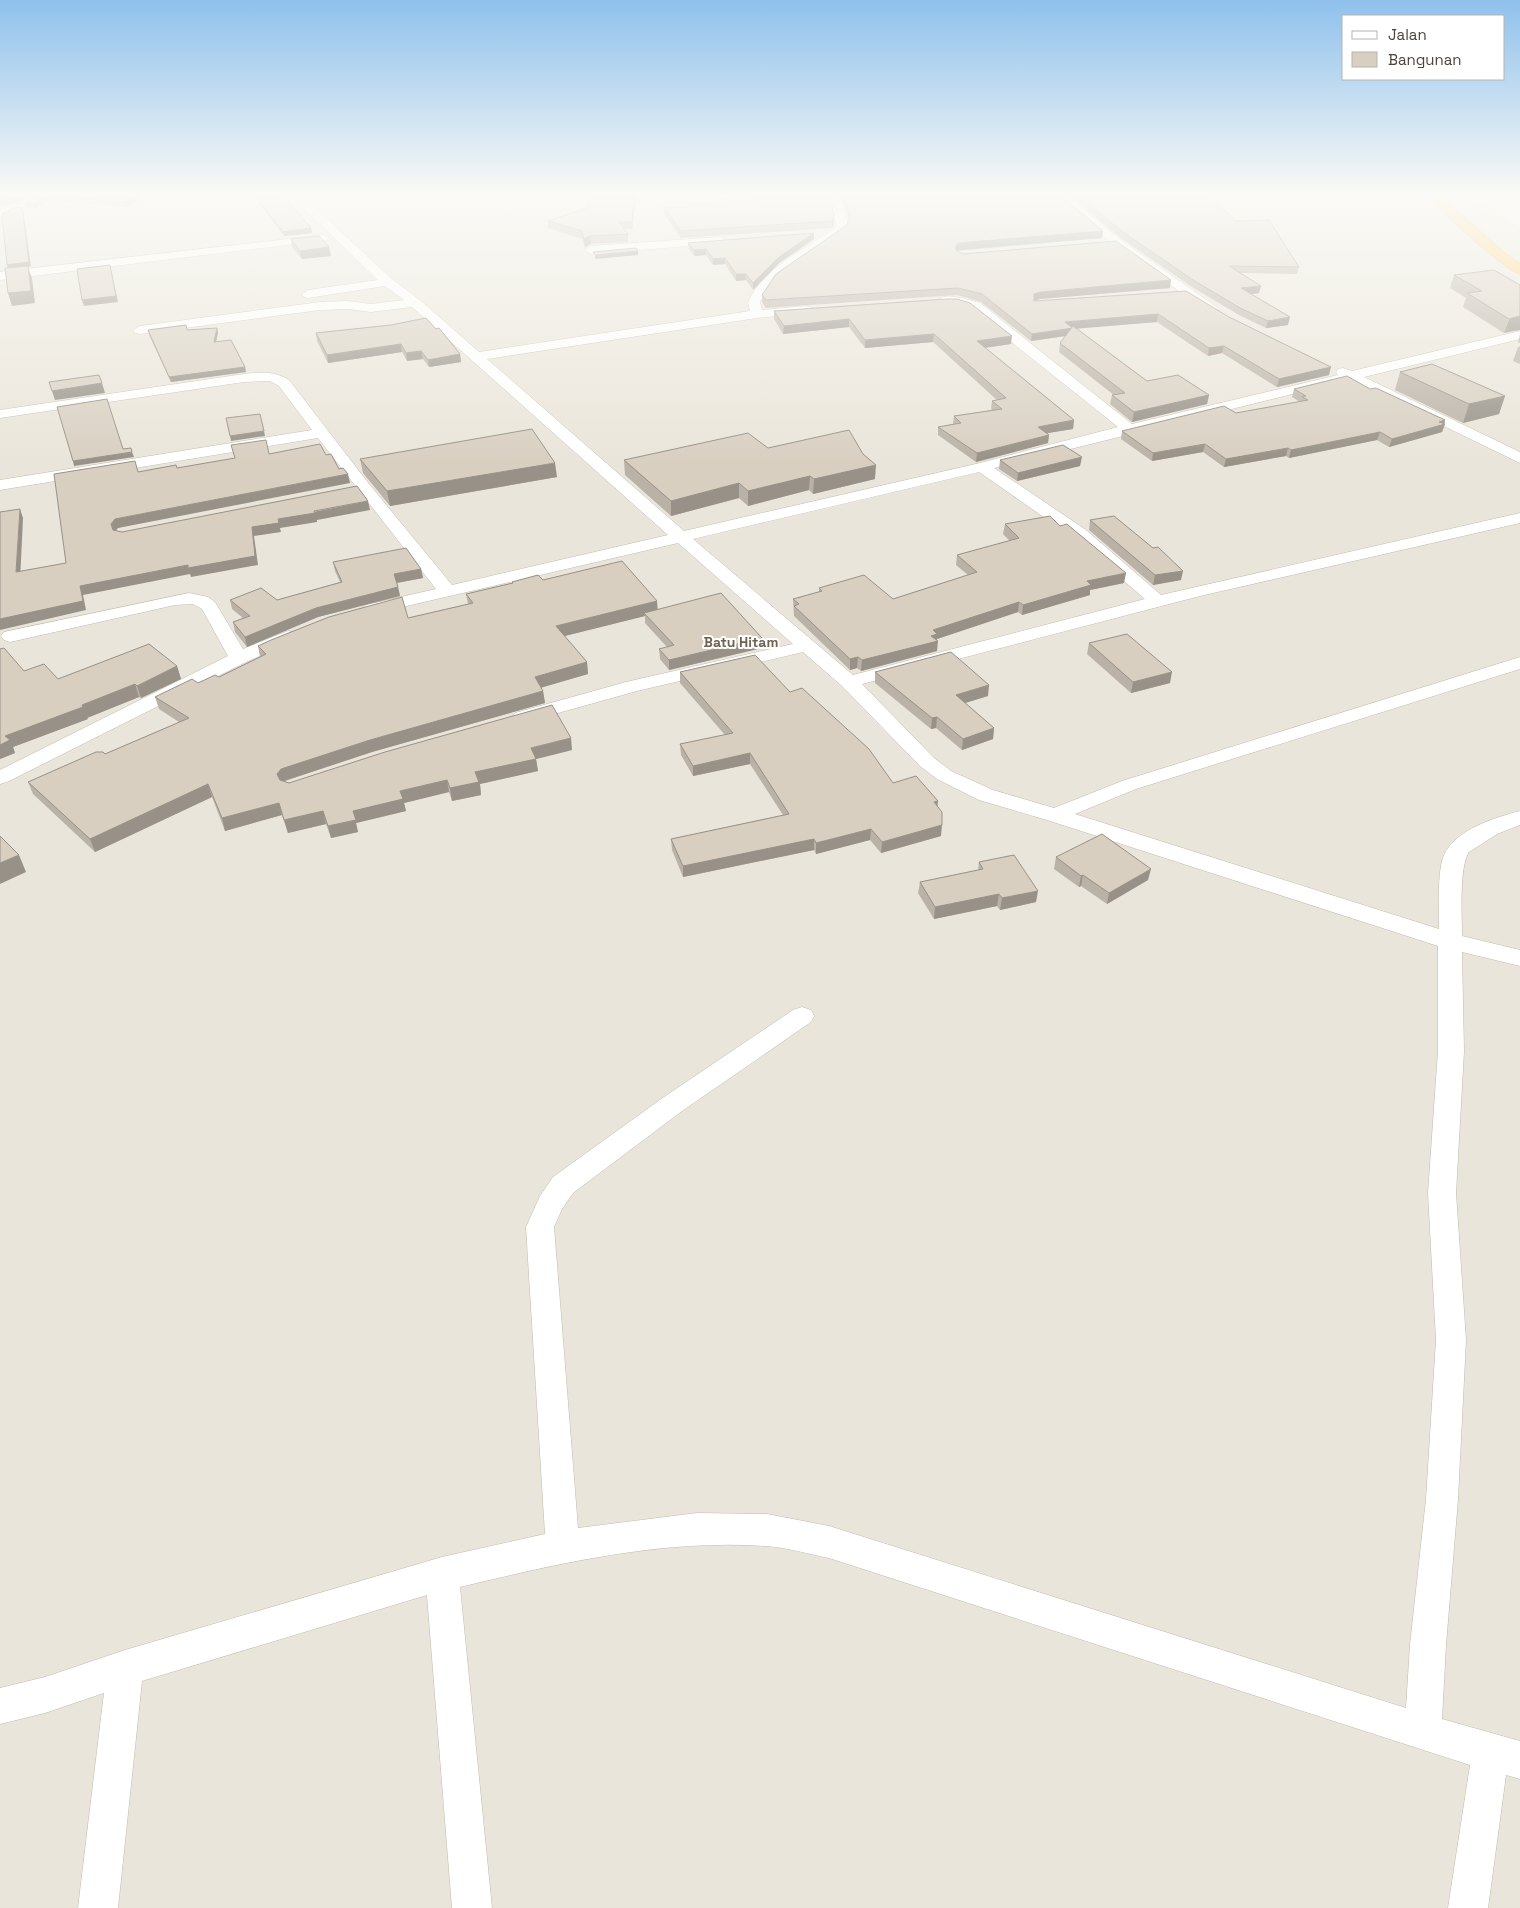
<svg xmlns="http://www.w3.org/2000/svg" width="1520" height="1908" viewBox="0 0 1520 1908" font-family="'Space Grotesk',sans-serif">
<rect width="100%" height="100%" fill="#f6f3ec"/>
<polygon fill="#eae5da" points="0,197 1467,197 1520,228 1520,1908 0,1908"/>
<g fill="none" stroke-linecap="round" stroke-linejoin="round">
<defs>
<g id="street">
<polygon points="31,197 44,197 0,217 0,210"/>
<path d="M292 197H303L392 279 420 300 479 352 750 311 748 302C765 267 803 250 835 228L836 222 830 197H840L848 222 844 232C816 252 775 271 760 302L762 310 806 306 811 307 812 310 811 313 757 318 487 359 684 531 980 463 1118 427 970 309 957 305 938 304 936 301C945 291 968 300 980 303L1132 424 1338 375 1336 372 1338 369 1343 368 1352 371 1520 331V339L1364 377 1520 452V463L1349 380 994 468 1086 530 1161 595 1520 513V523L1200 596 862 684 934 758 951 771 993 790 1054 808 1122 781 1520 657V669L1136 789 1075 814 1439 929C1439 910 1437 871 1444 855 1456 829 1494 818 1520 811V825L1497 834 1469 852C1459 866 1462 917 1462 936L1520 950V966L1462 952 1464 1051 1456 1193 1466 1340 1458 1499 1446 1645 1442 1719 1520 1741V1779L1506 1775 1488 1908H1448L1470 1765 829 1558C808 1554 786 1547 765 1546 663 1539 560 1563 460 1587L492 1908H452L427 1595 142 1681 118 1908H78L104 1693 45 1713 0 1724V1688L45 1677 125 1650 442 1557 545 1534 526 1227 540 1196 553 1177 664 1097 793 1010 802 1007 811 1010 814 1016 811 1022 682 1111 573 1193 562 1209 554 1227 578 1528 697 1513 767 1514 829 1526 1406 1708 1410 1645 1426 1499 1436 1340 1428 1193 1438 1051V946L1047 820 979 800 937 779 920 766 842 686 803 652 637 691 522 723 515 721 512 717 515 713 626 682 793 644 678 543 372 614 366 613 363 609 366 605 436 589 318 438 0 490V480L312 430 279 386 270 381 244 382 0 418V410L244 374C260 372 275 371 289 380L369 484 452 585 668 535 412 307 371 312 348 309 320 310 140 334 135 333 133 330 140 326 320 302 348 301 371 304 404 300 385 286 308 298 304 297 302 294 308 290 378 280ZM979 472 1074 538 1145 599 853 675 693 539Z"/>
<polygon points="1052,197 1065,197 1075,202 1121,240 1218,308 1217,311 1207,311 1113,244 1067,206"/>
<polygon points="323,235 329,238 327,240 0,280 0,272"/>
<polygon points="721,237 727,241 725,243 591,254 585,250 591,246"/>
<polygon points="189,593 208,597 215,602 243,649 288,631 295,633 297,637 295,641 246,662 7,782 0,784 0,770 228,656 202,609 193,604 175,605 10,642 4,640 1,636 4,632"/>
</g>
<path id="highway" d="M1429 197H1442L1505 253 1520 264V274C1505 270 1439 211 1429 197Z"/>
</defs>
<use href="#street" stroke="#c2bbae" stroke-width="1"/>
<use href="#highway" stroke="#e0a43c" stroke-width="1"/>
<use href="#street" fill="#fff" fill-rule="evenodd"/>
<use href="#highway" fill="#ffcf6e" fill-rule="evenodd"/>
</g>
<g fill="#bab2a6">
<polygon points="0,197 27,197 4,206 0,206"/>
<polygon points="38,197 144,197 126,207 48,200 36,208 26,207 25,203"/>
<polygon points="254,197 284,197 311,228 312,233 284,236"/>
<polygon points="589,197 636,197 632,229 625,229 628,234 628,242 591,244 585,247 582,239 548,228 548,221 589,207"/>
<polygon points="748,197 830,197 834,222 832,228 681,238 664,214 664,207 688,207 752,201"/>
<polygon points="841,197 1060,197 1103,231 1102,238 957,251 963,254 1170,288 1040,299 1034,301 1229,317 1329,375 1277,387 1222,353 1208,356 1157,322 1076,328 1147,381 1209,395 1207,404 1132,422 1110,404 1112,395 1114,395 1059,352 1060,343 1066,336 1031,341 981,302 957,295 766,308 762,302 762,295 847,225 849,219"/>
<polygon points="1068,197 1210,197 1236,221 1299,267 1297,274 1241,273 1259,293 1251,294 1288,325 1266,328 1239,315 1192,287 1122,239 1076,201"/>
<polygon points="814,233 814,239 779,263 753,290 746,280 736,281 725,264 713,265 706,255 694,256 689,249 688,243"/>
<polygon points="291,239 331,256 302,259 292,247"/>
<polygon points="1454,275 1520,285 1504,333 1463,307 1466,298 1450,288"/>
<polygon points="947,299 1011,344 985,348 1074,420 1073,429 1047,433 1049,435 1048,443 976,462 938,435 938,427 953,424 954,416 992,410 991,409 992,401 997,400 933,342 865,348 849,327 783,334 774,319 774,311"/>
<polygon points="391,325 460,354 461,362 429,367 423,359 407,361 402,352 328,363 317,341 316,333"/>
<polygon points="148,330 218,332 216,342 245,367 246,372 171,382 149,335"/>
<polygon points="1520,334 1520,343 1518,342"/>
<polygon points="1520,346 1520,364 1513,361 1518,347"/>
<polygon points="1400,372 1505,396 1499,414 1463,423 1395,390"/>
<polygon points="1294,389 1370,389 1445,420 1444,424 1445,424 1442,432 1389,447 1377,440 1289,458 1286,456 1224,467 1203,452 1152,461 1121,439 1122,431 1236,413 1300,402 1292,397"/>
<polygon points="768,448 875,479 813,494 809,490 748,506 739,498 671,516 625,475 624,460"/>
<polygon points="360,459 557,477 390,506 363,473"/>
<polygon points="1000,460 1080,466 1017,481 999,469"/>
<polygon points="1090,520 1153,548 1181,580 1153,585 1089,530"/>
<polygon points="1005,524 1060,526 1124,583 1090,590 1090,595 1022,615 1018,612 937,639 937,651 861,671 857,668 850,670 794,616 793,599 819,592 819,588 893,599 968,575 956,565 957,555 1010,541 1003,534"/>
<polygon points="333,562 421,569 423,578 397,583 400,596 318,617 247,647 235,632 233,622 243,618 232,609 230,600 277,600 340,582 335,571"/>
<polygon points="543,580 658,609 762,648 669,670 660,659 659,649 667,647 645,623 645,616 564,636 587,662 588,674 541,687 543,691 545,703 372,752 285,781 289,783 572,750 536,759 538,771 480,784 481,795 452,801 449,792 404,803 406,811 356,823 358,832 331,838 326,824 288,833 282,815 225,831 212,797 95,852 33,794 28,782 105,754 179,722 159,709 155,697 219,677 260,657 258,646 408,618 468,604 466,594 512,583 512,582"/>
<polygon points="1089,643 1170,683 1131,693 1087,654"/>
<polygon points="177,666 181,679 141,698 139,697 87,718 88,719 13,747 15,753 0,759 24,671 58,679"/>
<polygon points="680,672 790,692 893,783 938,807 941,836 881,853 870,840 816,854 814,850 683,877 672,850 671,839 783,815 750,764 693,776 681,755 680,744 725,735 680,683"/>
<polygon points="875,672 988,696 965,703 994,728 993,739 962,750 936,728 931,729 875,683"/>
<polygon points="1056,857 1148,880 1107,904 1081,886 1079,887 1054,869"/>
<polygon points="979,862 1036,902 1000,910 997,906 934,919 918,893 920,882 978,870"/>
</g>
<g fill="#979187">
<polygon points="15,197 27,197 4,206 3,202"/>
<polygon points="45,197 47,197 48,200 36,208 35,203"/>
<polygon points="135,197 144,197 126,207 125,202"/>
<polygon points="634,197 636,197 632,229 632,222"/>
<polygon points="22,207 23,211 31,266 28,267 32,278 35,303 12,306 8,293 8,269 7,265"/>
<polygon points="834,215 834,222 832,228 832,221"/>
<polygon points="311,228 312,233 284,236 283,232"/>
<polygon points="1103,231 1102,238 958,250 954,254 955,247 958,243"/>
<polygon points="814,233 814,239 779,263 753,290 753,283 779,257"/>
<polygon points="590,236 591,244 585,247 584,239"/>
<polygon points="329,247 331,256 302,259 300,251"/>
<polygon points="706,249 706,255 694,256 694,250"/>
<polygon points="638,251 638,255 595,259 595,255"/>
<polygon points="725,258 725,264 713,265 713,259"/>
<polygon points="110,265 118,302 84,306 82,300"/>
<polygon points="736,274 746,274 746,280 736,281"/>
<polygon points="1171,280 1170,288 1040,299 1033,301 1034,294 1041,292"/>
<polygon points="1261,286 1259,293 1240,296 1241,288"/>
<polygon points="1158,314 1157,322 1073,329 1072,335 1031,341 1032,334 1065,322"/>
<polygon points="1520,316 1520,330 1504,333 1509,319"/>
<polygon points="1290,317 1288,325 1266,328 1268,321"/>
<polygon points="849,319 849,327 783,334 784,326"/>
<polygon points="217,328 218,332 215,347 214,342"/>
<polygon points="934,334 933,342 865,348 865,340"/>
<polygon points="1012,336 1011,344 976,349 977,341"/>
<polygon points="401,344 402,352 328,363 327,355"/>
<polygon points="1224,346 1222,353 1208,356 1209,348"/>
<polygon points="421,351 423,359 407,361 406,353"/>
<polygon points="460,354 461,362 429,367 428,360"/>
<polygon points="245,367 246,372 171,382 169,377"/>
<polygon points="1331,367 1329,375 1277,387 1279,379"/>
<polygon points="102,383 105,393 55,400 52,391"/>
<polygon points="1209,395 1207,404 1132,422 1134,412"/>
<polygon points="1505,396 1499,414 1463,423 1469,404"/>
<polygon points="1074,420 1073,429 1036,435 1038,427"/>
<polygon points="1445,420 1444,425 1445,424 1442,432 1389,447 1392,439"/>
<polygon points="264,431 265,436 231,441 230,436"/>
<polygon points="1380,432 1377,440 1289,458 1291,450"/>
<polygon points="1049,435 1048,443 976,462 977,453"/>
<polygon points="1205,444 1203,452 1152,461 1153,453"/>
<polygon points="1288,448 1286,456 1224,467 1226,459"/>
<polygon points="132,452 134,457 74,466 73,461"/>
<polygon points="1082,457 1080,466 1017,481 1018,473"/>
<polygon points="555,463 557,477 390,506 387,491"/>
<polygon points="876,465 875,479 813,494 814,479"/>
<polygon points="348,474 350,483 118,528 114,533 111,524 115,519"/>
<polygon points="810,476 809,490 748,506 748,491"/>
<polygon points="739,483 739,498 671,516 671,501"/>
<polygon points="368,501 370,510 317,520 317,522 280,528 281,532 254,536 258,565 191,577 190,574 83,595 86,610 0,630 0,619 80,586 252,527 278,519"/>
<polygon points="20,509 23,518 20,581 16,572"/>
<polygon points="421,569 423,578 396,583 394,574"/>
<polygon points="1183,571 1181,580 1153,585 1155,575"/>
<polygon points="1126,573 1124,583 1090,590 1090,595 1022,615 1023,605 1087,581"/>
<polygon points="398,587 400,596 318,617 247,647 245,637 316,608"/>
<polygon points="657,601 658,613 644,613 645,616 557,638 556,626"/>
<polygon points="1019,602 1018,612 937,639 937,641 938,641 937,651 861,671 862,660 933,630"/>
<polygon points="762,638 762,648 669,670 669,660"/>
<polygon points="858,657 857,668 850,670 850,659"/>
<polygon points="587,662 588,674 537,689 535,677"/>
<polygon points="177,666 181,679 141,698 137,686"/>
<polygon points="1172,672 1170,683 1131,693 1133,682"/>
<polygon points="135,684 139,697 87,718 88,719 13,747 15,753 0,759 0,745 5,736"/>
<polygon points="989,685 988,696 955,706 956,695"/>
<polygon points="543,691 545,703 372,752 284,781 280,786 277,774 281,769 370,740"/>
<polygon points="937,717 936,728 931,729 932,718"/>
<polygon points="994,728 993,739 962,750 963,739"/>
<polygon points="571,738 572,750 536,759 538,771 480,784 481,795 452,801 450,788 475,772 531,748"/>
<polygon points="750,753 750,764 693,776 693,766"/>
<polygon points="447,780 449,792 404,803 406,811 356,823 358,832 331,838 328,826 353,811 400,791"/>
<polygon points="208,784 212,797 95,852 90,839"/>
<polygon points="938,801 937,812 934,802"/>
<polygon points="279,803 282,815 225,831 222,818"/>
<polygon points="323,811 326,824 288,833 284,820"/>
<polygon points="942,825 941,836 881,853 882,842"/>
<polygon points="871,829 870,840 816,854 816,843"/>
<polygon points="814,839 814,850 683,877 683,866"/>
<polygon points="19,855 26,872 0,884 0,863"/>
<polygon points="1151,869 1148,880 1107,904 1109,893"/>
<polygon points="1083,875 1081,886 1079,887 1081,876"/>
<polygon points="1038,891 1036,902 1000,910 1002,898"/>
<polygon points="999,894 997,906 934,919 935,907"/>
</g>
<g fill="#d8cfc1" stroke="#979187">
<polygon points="0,197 15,197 3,202 0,201"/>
<polygon points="38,197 45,197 35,203 25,203"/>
<polygon points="60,197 135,197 125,202"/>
<polygon points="256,197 284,197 311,228 283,232"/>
<polygon points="589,197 634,197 632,222 619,222 628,234 590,236 584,239 582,231 548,221 589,207"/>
<polygon points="754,197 830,197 834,215 832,221 681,231 664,207 688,207 688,204 715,204 717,200 758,201"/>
<polygon points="844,197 1060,197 1067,201 1103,231 958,243 955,247 956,250 963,254 1116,241 1171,280 1041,292 1034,294 1034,301 1186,291 1229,317 1331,367 1279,379 1224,346 1209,348 1158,314 1065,322 1073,328 1032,334 982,294 958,288 766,300 762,295 776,274 847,225 850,215"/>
<polygon points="1080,197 1210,197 1236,221 1269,220 1299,267 1229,266 1261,286 1241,288 1290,317 1268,321 1240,308 1193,280 1123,232"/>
<polygon points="22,207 29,262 7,265 2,214 14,208"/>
<polygon points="814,233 779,257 753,283 746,274 736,274 725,258 713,259 706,249 694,250 688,243"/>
<polygon points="319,236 329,247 300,251 291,239"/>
<polygon points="636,248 638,251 595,255 593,252"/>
<polygon points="110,265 116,296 82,300 77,269"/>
<polygon points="28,266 31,291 8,293 5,268"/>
<polygon points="1494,270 1520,285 1520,316 1509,319 1467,293 1482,291 1454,275"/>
<polygon points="947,299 957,299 970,303 1012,336 977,341 1074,420 1038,427 1049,435 977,453 938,427 961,423 954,416 1002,409 992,401 1006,398 934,334 865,340 849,319 784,326 774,311"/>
<polygon points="426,318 436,329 439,328 460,354 428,360 421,351 406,353 401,344 327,355 316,333 391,325"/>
<polygon points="186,325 187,330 217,328 214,342 231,340 245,367 169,377 148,330"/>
<polygon points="1073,326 1147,381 1178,375 1209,395 1134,412 1112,395 1125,393 1060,343"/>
<polygon points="1432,364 1505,396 1469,404 1400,372"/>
<polygon points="99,375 102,383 52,391 49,382"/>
<polygon points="1347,376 1370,389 1376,388 1445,420 1439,422 1445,424 1392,439 1380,432 1291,450 1288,448 1226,459 1205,444 1153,453 1122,431 1224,406 1236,413 1308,400 1302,397 1306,396 1294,389"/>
<polygon points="107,399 123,449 131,448 132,452 73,461 57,407"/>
<polygon points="260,414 264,431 230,436 226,418"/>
<polygon points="532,429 555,463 387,491 360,459"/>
<polygon points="849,430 863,454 876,465 814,479 810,476 748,491 739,483 671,501 624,460 748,433 768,448"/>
<polygon points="266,440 269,454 320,444 326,455 331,454 339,469 343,468 348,474 115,519 111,524 113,530 122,532 357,486 368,501 314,511 315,513 278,519 279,523 252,527 255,556 188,568 188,565 80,586 83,601 0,619 0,512 20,509 16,572 66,563 54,474 135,461 138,472 176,465 177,468 235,458 231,445"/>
<polygon points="1063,445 1082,457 1018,473 1000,460"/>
<polygon points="1050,516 1060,526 1067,524 1074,530 1126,573 1087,581 1091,585 1023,605 1019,602 933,630 937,634 931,636 938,641 862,660 858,657 850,659 794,606 799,604 793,599 822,591 819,588 864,575 893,599 977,572 957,555 1019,538 1005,524"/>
<polygon points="1114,516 1153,548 1158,547 1183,571 1155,575 1090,520"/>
<polygon points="406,548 421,569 394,574 398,587 316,608 245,637 233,622 250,616 230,600 261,588 277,600 342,582 333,562"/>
<polygon points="622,561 657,601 556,626 587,662 535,677 543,691 370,740 281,769 277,774 280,780 289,783 385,752 552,705 571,738 531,748 536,759 475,772 479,782 450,788 447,780 400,791 403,799 353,811 356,820 328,826 323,811 284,820 279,803 222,818 208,784 90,839 28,782 96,752 103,752 105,754 189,718 155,697 192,679 198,683 215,675 219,677 266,654 258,646 271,640 329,617 402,597 408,618 473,603 466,594 513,583 512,582 538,575 543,580"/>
<polygon points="721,593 762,638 669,660 659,649 674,645 644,613"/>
<polygon points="1127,634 1172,672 1133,682 1089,643"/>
<polygon points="149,644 177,666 137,686 135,684 82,705 83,707 5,736 10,740 0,745 0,649 4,648 24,671 44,664 58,679"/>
<polygon points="951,652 989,685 956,695 994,728 963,739 937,717 932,718 875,672"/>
<polygon points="755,655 790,692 802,688 869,749 893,783 916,776 938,801 934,802 942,812 942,825 882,842 871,829 816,843 814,839 683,866 671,839 789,814 750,753 693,766 680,744 733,733 680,672"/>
<polygon points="1102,834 1151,869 1109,893 1083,875 1081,876 1056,857"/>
<polygon points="0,836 19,855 0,863"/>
<polygon points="1014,855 1038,891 1002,898 999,894 935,907 920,882 983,869 979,862"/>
</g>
<linearGradient id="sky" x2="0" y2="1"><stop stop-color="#8fc1ec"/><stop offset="0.42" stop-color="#fbfaf6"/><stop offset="1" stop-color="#fbfaf6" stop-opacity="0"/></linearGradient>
<rect width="1520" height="464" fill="url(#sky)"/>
<g text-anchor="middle" stroke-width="4" stroke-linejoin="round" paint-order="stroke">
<g font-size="14" font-weight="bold" fill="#6e6250" stroke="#fff">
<text x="741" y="647">Batu Hitam</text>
</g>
</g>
<rect x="1342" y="15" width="162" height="65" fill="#ffffff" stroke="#b7b4b0"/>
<rect x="1352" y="31" width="25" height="8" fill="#ffffff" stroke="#b7b4b0"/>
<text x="1388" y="40" font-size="15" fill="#4b4439">Jalan</text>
<rect x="1352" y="52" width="25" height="15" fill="#d8cfc1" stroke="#b7b4b0"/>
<text x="1388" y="65" font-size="15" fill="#4b4439">Bangunan</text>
</svg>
